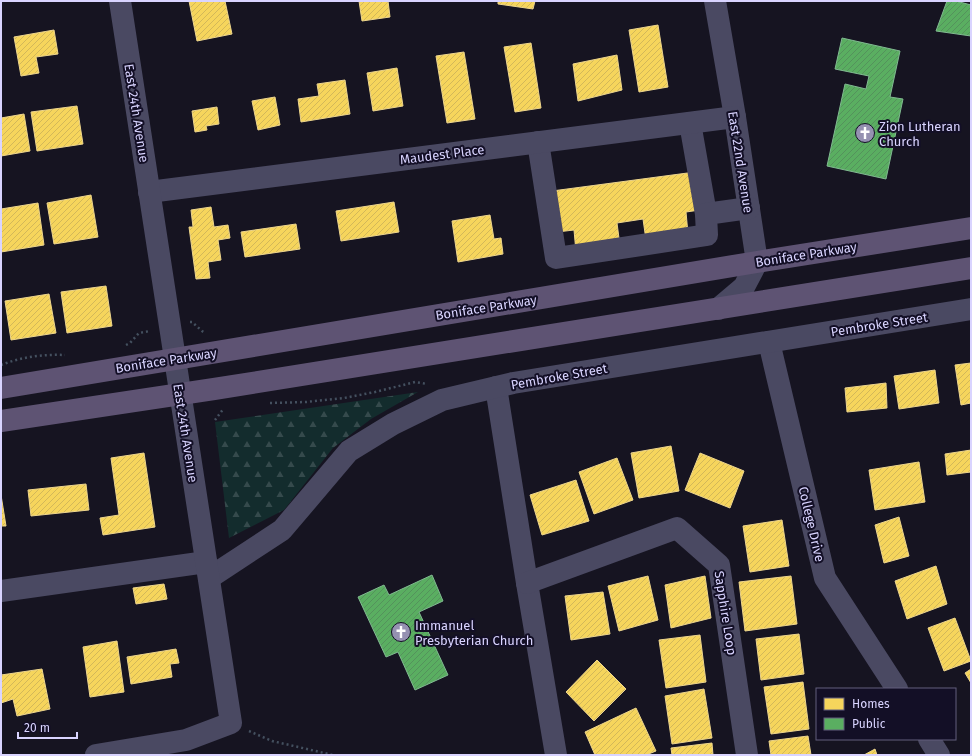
<svg xmlns="http://www.w3.org/2000/svg" width="972" height="756" viewBox="0 0 972 756" font-family="'Fira Sans',sans-serif">
<defs>
<pattern id="forest-firs" width="22" height="20" patternUnits="userSpaceOnUse"><rect width="22" height="20" fill="#132c2d"/><path d="M5 1l3.5 6h-7zM16 11l3.5 6h-7z" fill="#354a4c"/></pattern>
<pattern id="homes-hatch" width="6" height="6" patternUnits="userSpaceOnUse"><rect width="6" height="6" fill="#f6d55c"/><path d="M-1 1l2-2M0 6l6-6M5 7l2-2" fill="none" stroke="#d2b759"/></pattern>
<pattern id="public-hatch" width="6" height="6" patternUnits="userSpaceOnUse"><rect width="6" height="6" fill="#5aae61"/><path d="M-1 1l2-2M0 6l6-6M5 7l2-2" fill="none" stroke="#54925c"/></pattern>
</defs>
<rect width="100%" height="100%" fill="#161421"/>
<polygon fill="url(#forest-firs)" points="418,392 371,419 333,448 284,510 229,538 215,422"/>
<g fill="url(#homes-hatch)" stroke="#edd58d">
<polygon points="189,1 225,1 232,34 197,41"/>
<polygon points="359,1 388,1 390,17 362,21"/>
<polygon points="498,1 535,1 533,9 498,4"/>
<polygon points="658,25 668,87 639,92 629,30"/>
<polygon points="54,30 58,54 36,57 39,73 21,76 14,37"/>
<polygon points="531,43 541,108 515,112 504,47"/>
<polygon points="464,52 475,119 447,123 436,56"/>
<polygon points="617,55 622,90 578,101 573,64"/>
<polygon points="397,68 403,106 373,111 367,73"/>
<polygon points="345,80 350,114 301,122 298,99 319,96 317,84"/>
<polygon points="275,97 280,125 258,130 252,101"/>
<polygon points="77,106 83,144 37,151 31,112"/>
<polygon points="217,107 219,124 206,126 207,130 195,132 192,111"/>
<polygon points="24,114 30,151 1,156 1,118"/>
<polygon points="695,172 700,210 686,212 688,234 646,240 643,219 617,223 620,246 576,252 574,230 557,232 552,191"/>
<polygon points="91,195 98,237 54,244 47,203"/>
<polygon points="394,202 399,232 341,241 336,211"/>
<polygon points="38,203 44,245 1,252 1,209"/>
<polygon points="211,207 214,227 228,225 230,238 218,240 221,260 208,262 210,278 196,279 189,227 193,227 191,210"/>
<polygon points="490,215 494,239 501,238 503,254 458,262 452,221"/>
<polygon points="296,224 300,249 245,257 241,232"/>
<polygon points="106,286 112,326 67,333 61,292"/>
<polygon points="49,294 56,333 11,340 5,301"/>
<polygon points="971,363 971,403 961,405 955,365"/>
<polygon points="935,370 939,403 899,409 894,376"/>
<polygon points="886,383 887,408 847,412 845,388"/>
<polygon points="671,446 679,491 639,498 631,453"/>
<polygon points="971,450 971,472 947,475 945,454"/>
<polygon points="144,453 155,527 103,535 100,518 119,515 111,458"/>
<polygon points="700,453 744,471 730,508 685,490"/>
<polygon points="617,458 633,500 594,514 579,472"/>
<polygon points="919,462 925,502 875,510 869,470"/>
<polygon points="576,480 589,521 542,535 530,495"/>
<polygon points="86,484 89,510 31,516 28,490"/>
<polygon points="1,495 6,526 1,526"/>
<polygon points="899,517 909,556 884,563 875,525"/>
<polygon points="782,520 789,566 750,572 743,526"/>
<polygon points="936,566 947,604 907,619 895,581"/>
<polygon points="648,576 658,620 619,631 608,586"/>
<polygon points="705,576 711,618 671,628 665,585"/>
<polygon points="791,576 797,624 745,631 739,582"/>
<polygon points="164,584 167,599 136,604 133,588"/>
<polygon points="603,592 610,634 571,640 565,596"/>
<polygon points="955,618 971,661 944,671 928,628"/>
<polygon points="799,634 804,674 761,680 756,639"/>
<polygon points="700,635 706,682 666,688 659,640"/>
<polygon points="117,641 124,692 90,697 83,647"/>
<polygon points="176,649 179,663 170,664 172,677 131,684 127,657"/>
<polygon points="597,660 626,689 594,721 566,692"/>
<polygon points="42,669 50,709 17,716 13,699 1,703 1,675"/>
<polygon points="971,669 971,683 965,673"/>
<polygon points="803,682 809,729 771,734 764,687"/>
<polygon points="704,689 712,738 672,744 665,696"/>
<polygon points="636,708 656,751 646,755 595,755 585,732"/>
<polygon points="808,736 811,755 771,755 769,741"/>
<polygon points="712,743 713,755 672,755 671,748"/>
<polygon points="875,749 877,755 864,755"/>
</g>
<g fill="url(#public-hatch)" stroke="#80b990">
<polygon points="947,1 956,1 971,5 971,36 936,31"/>
<polygon points="842,38 900,51 890,97 903,99 886,179 827,166 845,84 866,89 869,76 835,69"/>
<polygon points="432,575 443,601 419,612 448,675 415,690 398,652 386,657 358,597 384,585 389,595"/>
</g>
<g fill="none" stroke-linecap="round" stroke-linejoin="round">
<g stroke="#44505f" stroke-width="2.5" stroke-dasharray="2 3" stroke-linecap="butt">
<polyline points="190,322 192,322 202,331 205,333"/>
<polyline points="126,345 130,343 139,333 150,331"/>
<path d="M1 365C21 357 44 354 65 355"/>
<polyline points="270,403 306,402 344,398 375,392 415,382 427,384"/>
<polyline points="215,420 224,408"/>
<polyline points="249,731 272,741 333,755"/>
</g>
<g stroke="#4a4962" stroke-width="22">
<polyline points="715,1 735,117 757,262 744,287 718,309"/>
<polyline points="690,123 706,214"/>
<polyline points="538,142 556,258 707,235 706,214 749,208"/>
<polyline points="149,192 735,117"/>
<polyline points="769,342 825,578 897,689"/>
<polyline points="496,387 527,583 556,755"/>
<polyline points="209,578 282,530 349,451 393,424 442,400 513,383 971,309"/>
<polyline points="527,583 677,528 719,565 747,755"/>
<polyline points="1,591 206,562"/>
<polyline points="929,739 939,755"/>
<polyline points="96,755 186,740 231,723 120,1"/>
</g>
<g stroke="#5e5373" stroke-width="22">
<polyline points="1,388 757,262 971,228"/>
<polyline points="1,421 214,389 971,268"/>
</g>
</g>
<defs>
<symbol id="church-disc" viewBox="-11 -11 22 22"><circle r="9.5" fill="#9591b1" stroke="#130f26"/><path d="M-1.2-6h2.4v3.5h3.3v2.4h-3.3V6h-2.4V-.1h-3.3v-2.4h3.3Z" fill="#fff"/></symbol>
</defs>
<g fill-rule="evenodd">
<use href="#church-disc" x="854" y="122" width="22" height="22"/>
<use href="#church-disc" x="390" y="621" width="22" height="22"/>
</g>
<g text-anchor="middle" stroke-width="4" stroke-linejoin="round" paint-order="stroke">
<g font-size="13" fill="#d9d4ff" stroke="#130f26">
<text transform="translate(137 113) rotate(81)" y="5">East 24th Avenue</text>
<text transform="translate(442 154) rotate(-7)" y="5">Maudest Place</text>
<text transform="translate(741 162) rotate(81)" y="5">East 22nd Avenue</text>
<text transform="translate(806 254) rotate(-9)" y="5">Boniface Parkway</text>
<text transform="translate(486 307) rotate(-9)" y="5">Boniface Parkway</text>
<text transform="translate(879 324) rotate(-9)" y="5">Pembroke Street</text>
<text transform="translate(166 360) rotate(-9)" y="5">Boniface Parkway</text>
<text transform="translate(559 376) rotate(-10)" y="5">Pembroke Street</text>
<text transform="translate(186 433) rotate(81)" y="5">East 24th Avenue</text>
<text transform="translate(812 524) rotate(77)" y="5">College Drive</text>
<text transform="translate(726 613) rotate(81)" y="5">Sapphire Loop</text>
</g>
<g font-size="13" fill="#d9d4ff" stroke="#130f26" text-anchor="start">
<text x="879" y="131">Zion Lutheran<tspan x="879" dy="15">Church</tspan></text>
<text x="415" y="630">Immanuel<tspan x="415" dy="15">Presbyterian Church</tspan></text>
</g>
</g>
<rect width="972" height="756" fill="none" stroke="#d9d4ff" stroke-width="4"/>
<rect x="816" y="688" width="140" height="52" fill="#130f26" stroke="#625e7d"/>
<rect x="824" y="698" width="20" height="12" fill="#f6d55c" stroke="#625e7d"/>
<text x="852" y="708" font-size="12" fill="#d9d4ff">Homes</text>
<rect x="824" y="718" width="20" height="12" fill="#5aae61" stroke="#625e7d"/>
<text x="852" y="728" font-size="12" fill="#d9d4ff">Public</text>
<path d="M18 732v6h59v-6" fill="none" stroke="#d9d4ff" stroke-width="2"/>
<text x="24" y="732" font-size="12" fill="#d9d4ff" stroke="#130f26" stroke-width="3" paint-order="stroke">20 m</text>
</svg>
